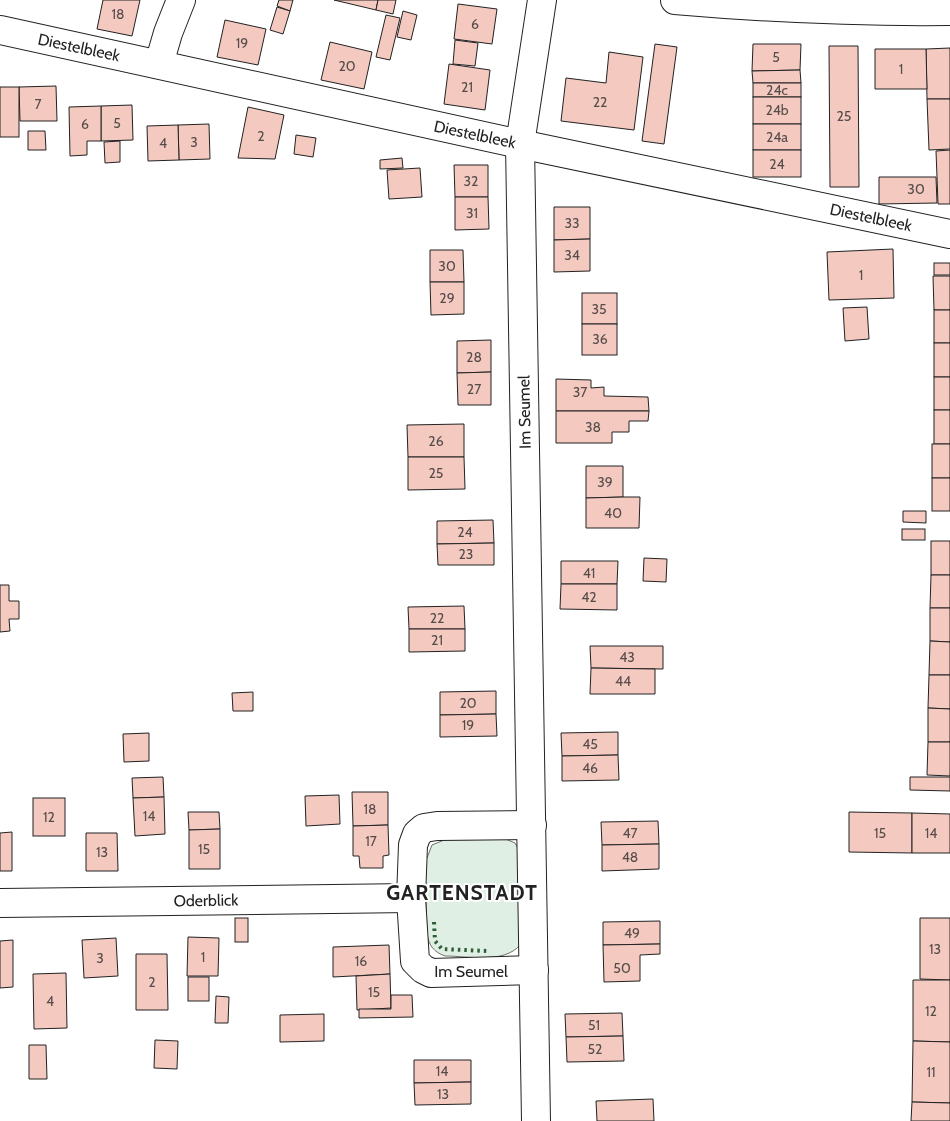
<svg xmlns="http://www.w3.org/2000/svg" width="950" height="1121" viewBox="0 0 950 1121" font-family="Cabin,sans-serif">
<rect width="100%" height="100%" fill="#fff"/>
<path fill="#e0efe3" stroke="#6f6f6f" d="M501 837 515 843 519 850 520 945C504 964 468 956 445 956 434 952 429 946 427 934L425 863 432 845 449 838Z"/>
<g fill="#f3c9c0" stroke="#222">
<polygon points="103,0 140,0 132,36 97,29"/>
<polygon points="279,0 293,0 290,11 277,6"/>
<polygon points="334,0 378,0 376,10"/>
<polygon points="378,0 396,0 393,14 376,10"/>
<polygon points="458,4 497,9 492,44 454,39"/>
<polygon points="277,7 290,11 283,34 270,30"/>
<polygon points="403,11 417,15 411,40 397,37"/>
<polygon points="386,15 400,18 390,60 376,57"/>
<polygon points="225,20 266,29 258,65 217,57"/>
<polygon points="455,40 478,43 475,66 453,64"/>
<polygon points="330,42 372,52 364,89 321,80"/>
<polygon points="655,44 677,47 664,144 642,141"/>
<polygon points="753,44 801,44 800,70 752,71"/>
<polygon points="829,46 858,46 859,187 830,187"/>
<polygon points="950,48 950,99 927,99 926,49"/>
<polygon points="875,49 926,49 927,89 875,89"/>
<polygon points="609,52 643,57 634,130 561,121 566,78 606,83"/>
<polygon points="449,64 490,70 485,110 444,104"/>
<polygon points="800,70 801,83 753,83 752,71"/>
<rect x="753" y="83" width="48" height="14"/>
<polygon points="56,86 57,121 20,121 19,87"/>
<rect x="0" y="87" width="19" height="50"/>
<rect x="753" y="97" width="48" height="27"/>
<polygon points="927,99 950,99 950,149 929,150"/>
<polygon points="132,105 133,140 101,141 101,106"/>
<polygon points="101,106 101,141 87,141 87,155 70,156 69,107"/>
<polygon points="248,107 284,115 275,159 238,158"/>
<polygon points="209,124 210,159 179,160 178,125"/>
<rect x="753" y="124" width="48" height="26"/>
<polygon points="178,125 179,160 148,161 147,126"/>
<polygon points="28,131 45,131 46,150 28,150"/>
<polygon points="296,135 316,138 313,157 294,154"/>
<polygon points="120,141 120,162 105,163 104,142"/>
<rect x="753" y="150" width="48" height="27"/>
<polygon points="950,150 950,204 938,204 936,151"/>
<polygon points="402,158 403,168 380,169 380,160"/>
<polygon points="454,165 488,165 488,197 455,197"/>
<polygon points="420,168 422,197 389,199 387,170"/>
<polygon points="879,177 936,177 937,203 879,204"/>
<polygon points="455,197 488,197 489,229 455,230"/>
<polygon points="554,207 590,207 590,239 554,240"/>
<polygon points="590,239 590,271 554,272 554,240"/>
<polygon points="893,249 894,298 829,300 827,252"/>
<polygon points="430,250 463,250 464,282 430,282"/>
<rect x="934" y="263" width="16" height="12"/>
<polygon points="933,276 950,276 950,310 934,310"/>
<polygon points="430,282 464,282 464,314 431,315"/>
<rect x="582" y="293" width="35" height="31"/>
<polygon points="867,307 869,339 845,341 843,308"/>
<rect x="934" y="310" width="16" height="33"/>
<rect x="582" y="324" width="35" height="31"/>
<polygon points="491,340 491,372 457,373 457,341"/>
<rect x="934" y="343" width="16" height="34"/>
<polygon points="491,372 491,405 458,405 457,373"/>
<rect x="934" y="377" width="16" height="33"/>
<polygon points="556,379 591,380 591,388 604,387 604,396 648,397 649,411 556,411"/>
<rect x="934" y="410" width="16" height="34"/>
<polygon points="556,411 649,411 648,421 629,421 629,432 612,432 612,443 556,443"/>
<polygon points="464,424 464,457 408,457 407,425"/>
<rect x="932" y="444" width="18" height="34"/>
<polygon points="408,457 464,457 465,489 408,490"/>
<polygon points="586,466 623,466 623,497 586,498"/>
<rect x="932" y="478" width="18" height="33"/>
<polygon points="623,497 640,497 639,528 586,528 586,498"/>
<polygon points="903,511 926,511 926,523 903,522"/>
<polygon points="493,520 494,543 437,544 437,521"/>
<rect x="902" y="529" width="23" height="11"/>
<rect x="931" y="541" width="19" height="34"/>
<polygon points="494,543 494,565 438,565 437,544"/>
<polygon points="644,558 667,559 666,582 643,581"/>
<polygon points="561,561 618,561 617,584 561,584"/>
<polygon points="931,575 950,575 950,608 930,608"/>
<polygon points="561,584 617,584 617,610 560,609"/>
<polygon points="0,585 9,585 9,601 19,601 19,619 9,619 10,631 0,632"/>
<polygon points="464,606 465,629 409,629 408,607"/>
<polygon points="930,608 950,608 950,642 930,641"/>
<polygon points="409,629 465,629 465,651 409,652"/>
<polygon points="930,641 950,642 950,675 929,675"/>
<polygon points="590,646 663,646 663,669 591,668"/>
<polygon points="591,668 655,669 655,694 590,694"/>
<polygon points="929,675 950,675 950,709 928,708"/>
<polygon points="496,691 496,714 440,715 440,692"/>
<polygon points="253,692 253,711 233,711 232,693"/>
<polygon points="928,708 950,709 950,742 928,742"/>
<polygon points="496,714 497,736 440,737 440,715"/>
<polygon points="618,732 618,755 562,756 561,733"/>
<polygon points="149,733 149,761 124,762 123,734"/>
<polygon points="928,742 950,742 950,776 927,775"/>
<polygon points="618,755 619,780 562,781 562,756"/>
<polygon points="163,777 164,797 133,798 132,778"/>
<polygon points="910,777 950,777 950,791 910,790"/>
<polygon points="352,792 388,792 388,825 353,826"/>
<polygon points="339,795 340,824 306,826 305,796"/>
<polygon points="164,797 165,834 135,836 133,798"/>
<rect x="33" y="798" width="32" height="38"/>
<polygon points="188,812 219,812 220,829 189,830"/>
<polygon points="849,812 912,813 912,853 849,852"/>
<polygon points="912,813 950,814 950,853 912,853"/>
<polygon points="658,821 659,844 602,845 601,822"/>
<polygon points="388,825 389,855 383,856 383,868 360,868 359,856 353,856 353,826"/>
<polygon points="220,829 220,869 189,869 189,830"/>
<polygon points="12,832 12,871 0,871 0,833"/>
<polygon points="86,833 117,833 118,871 86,871"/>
<polygon points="659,844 659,869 602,871 602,845"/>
<rect x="235" y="918" width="13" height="24"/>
<polygon points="920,918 950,918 950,980 920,979"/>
<polygon points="660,921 660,944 603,945 603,922"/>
<polygon points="188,937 219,938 218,976 187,976"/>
<polygon points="116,938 118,976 84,978 82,940"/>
<polygon points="13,940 13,987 0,988 0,941"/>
<polygon points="660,944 660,954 640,955 640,981 604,982 603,945"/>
<polygon points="389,945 390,974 333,977 333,947"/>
<polygon points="136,954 167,954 168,1010 136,1010"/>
<polygon points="66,973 67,1028 34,1029 33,974"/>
<polygon points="390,974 391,1008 357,1010 356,976"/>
<rect x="188" y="977" width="21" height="24"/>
<polygon points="913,980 950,980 950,1042 913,1041"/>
<polygon points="391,995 412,995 413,1017 359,1018 359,1009 391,1009"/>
<polygon points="216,996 229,997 228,1023 215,1023"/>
<polygon points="622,1013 623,1036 566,1037 565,1014"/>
<polygon points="324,1014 324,1041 280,1042 280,1015"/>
<polygon points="623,1036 624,1061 567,1062 566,1037"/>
<polygon points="155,1040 178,1041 177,1069 154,1068"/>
<polygon points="913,1041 950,1042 950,1103 912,1102"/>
<polygon points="29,1045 46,1045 47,1079 29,1079"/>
<polygon points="414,1060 471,1060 471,1082 414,1083"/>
<polygon points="471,1082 471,1104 415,1105 414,1083"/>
<polygon points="653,1099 654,1121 597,1121 596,1101"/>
<polygon points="912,1102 950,1103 950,1121 911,1121"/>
</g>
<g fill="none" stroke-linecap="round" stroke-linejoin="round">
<defs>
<g id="minor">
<path d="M675 0C767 8 858 12 950 11"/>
<polyline points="0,30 520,144 950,234"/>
<polyline points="159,64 168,33 181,0"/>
<polyline points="532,825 437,826 424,828 417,834 413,845 411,898 415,961 423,969 431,973 534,970"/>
<polyline points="0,903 411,898"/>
<polyline points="536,1121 520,144 542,0"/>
</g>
</defs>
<use href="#minor" stroke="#222" stroke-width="30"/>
<use href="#minor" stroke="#fff" stroke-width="28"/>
<polyline stroke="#2f5e38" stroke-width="4" stroke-dasharray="2.5 4" stroke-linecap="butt" points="434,922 435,941 442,949 487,951"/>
</g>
<g text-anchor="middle" stroke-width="4" stroke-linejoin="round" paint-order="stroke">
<g font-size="14" fill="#564c4a">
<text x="118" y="19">18</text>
<text x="475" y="29">6</text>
<text x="242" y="48">19</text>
<text x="776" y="62">5</text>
<text x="347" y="71">20</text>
<text x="901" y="74">1</text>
<text x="467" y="92">21</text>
<text x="777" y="95">24c</text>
<text x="600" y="107">22</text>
<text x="38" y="109">7</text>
<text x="777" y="115">24b</text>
<text x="844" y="121">25</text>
<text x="117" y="128">5</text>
<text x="85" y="129">6</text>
<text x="261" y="141">2</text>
<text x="777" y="142">24a</text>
<text x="194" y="147">3</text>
<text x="163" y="148">4</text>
<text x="777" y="169">24</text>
<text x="471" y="186">32</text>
<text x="916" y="194">30</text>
<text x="472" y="218">31</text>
<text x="572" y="228">33</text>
<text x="572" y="260">34</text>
<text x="447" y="271">30</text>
<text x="861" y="280">1</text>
<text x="447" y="303">29</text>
<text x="599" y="314">35</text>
<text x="600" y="344">36</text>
<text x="474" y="362">28</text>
<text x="474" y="394">27</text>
<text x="580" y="397">37</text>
<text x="593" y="432">38</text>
<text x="436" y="446">26</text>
<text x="436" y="478">25</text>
<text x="605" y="487">39</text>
<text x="613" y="518">40</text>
<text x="465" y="537">24</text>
<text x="466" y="559">23</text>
<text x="589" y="578">41</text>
<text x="589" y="602">42</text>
<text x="437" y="623">22</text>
<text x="437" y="645">21</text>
<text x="627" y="662">43</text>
<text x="623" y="686">44</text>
<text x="468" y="708">20</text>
<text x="468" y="730">19</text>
<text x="590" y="749">45</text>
<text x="590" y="773">46</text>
<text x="370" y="814">18</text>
<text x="149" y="821">14</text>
<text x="49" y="822">12</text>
<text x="630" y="838">47</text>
<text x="880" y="838">15</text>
<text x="931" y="838">14</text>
<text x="371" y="846">17</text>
<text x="204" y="854">15</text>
<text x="102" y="857">13</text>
<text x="630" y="862">48</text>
<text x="632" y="938">49</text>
<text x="935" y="954">13</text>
<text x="203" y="962">1</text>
<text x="100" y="963">3</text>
<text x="361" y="966">16</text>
<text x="622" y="973">50</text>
<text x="152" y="987">2</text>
<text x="374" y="997">15</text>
<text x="50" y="1006">4</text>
<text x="931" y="1016">12</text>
<text x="594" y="1030">51</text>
<text x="595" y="1054">52</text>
<text x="442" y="1076">14</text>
<text x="931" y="1077">11</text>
<text x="443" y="1099">13</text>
</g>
<g font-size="16" fill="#222" stroke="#fff">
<text transform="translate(79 47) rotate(12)" y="6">Diestelbleek</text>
<text transform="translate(475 134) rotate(12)" y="6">Diestelbleek</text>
<text transform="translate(871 217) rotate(12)" y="6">Diestelbleek</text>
<text transform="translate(524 412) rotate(-91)" y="6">Im Seumel</text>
<text transform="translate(206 900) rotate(-1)" y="6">Oderblick</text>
<text x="471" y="977">Im Seumel</text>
</g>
<g font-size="21" font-weight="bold" letter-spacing="1" fill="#222" stroke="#fff">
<text x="462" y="900">GARTENSTADT</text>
</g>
</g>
</svg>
